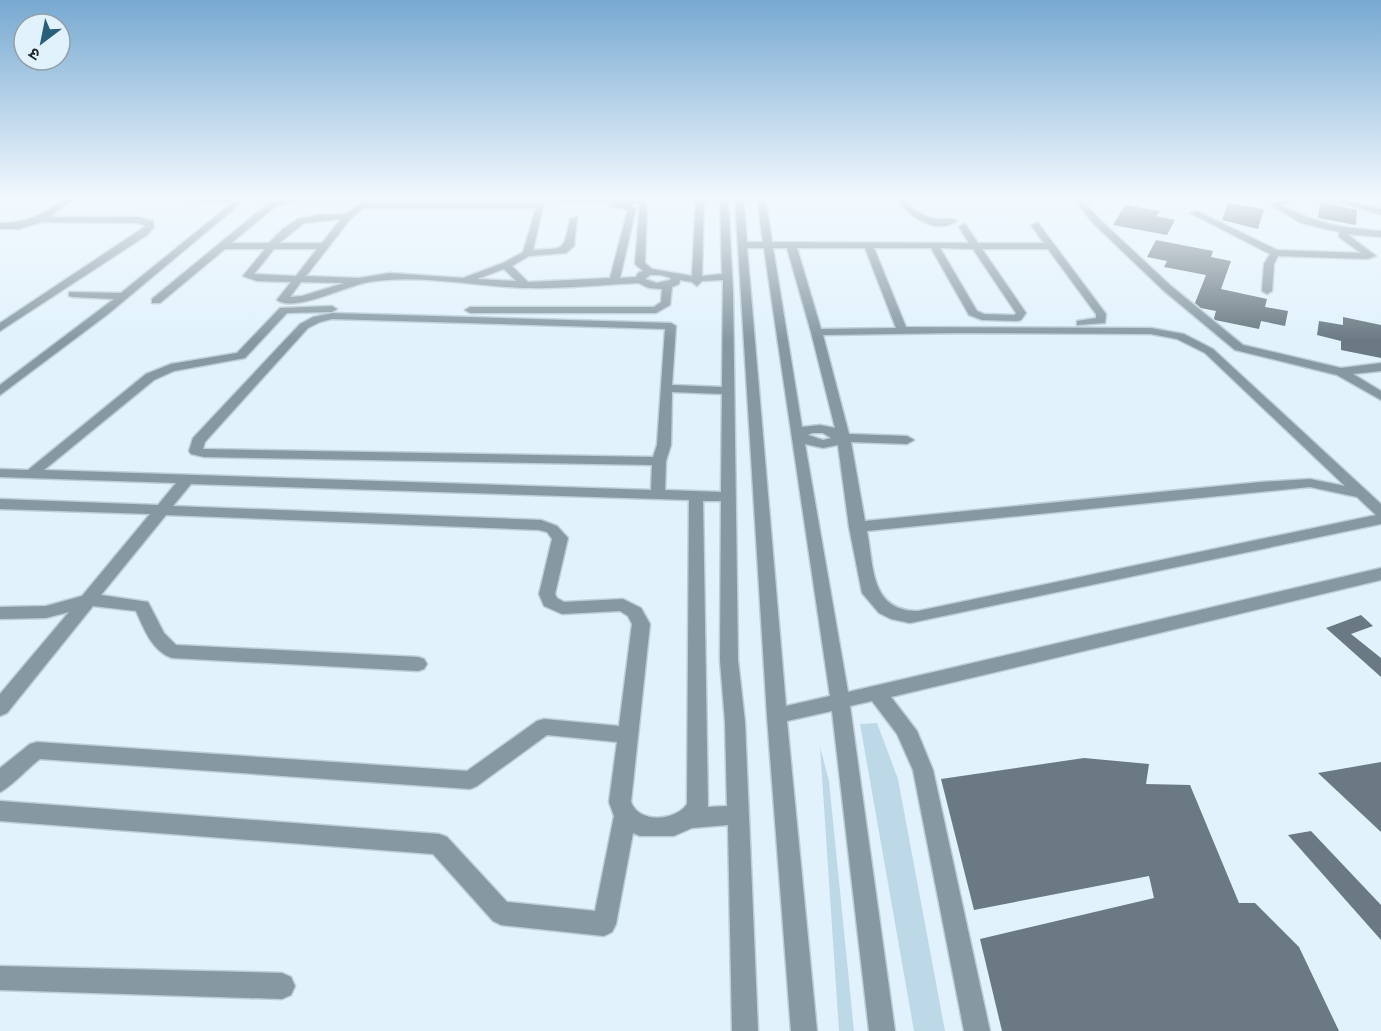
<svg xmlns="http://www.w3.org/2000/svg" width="1381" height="1031" viewBox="0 0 1381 1031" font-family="Arial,'Noto Sans Devanagari',sans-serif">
<rect width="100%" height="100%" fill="#e1f2fc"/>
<g fill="#bdd9e8">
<polygon points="877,723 898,779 945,1031 914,1031 860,724"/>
<polygon points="820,747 829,781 854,1031 839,1031"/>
</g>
<g fill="#6a7982">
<polygon points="1320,202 1357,210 1356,225 1318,218"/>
<polygon points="1228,203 1264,209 1258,229 1222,220"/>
<polygon points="1125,205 1160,211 1156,216 1175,220 1167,235 1113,225"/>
<polygon points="1156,240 1213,251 1211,257 1231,261 1221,289 1267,299 1265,307 1288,311 1285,326 1261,321 1259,329 1215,320 1214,318 1216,311 1201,308 1195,303 1206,275 1164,267 1167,261 1147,257"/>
<polygon points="1343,317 1381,325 1381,358 1341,350 1341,341 1317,335 1319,321 1343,325"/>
<polygon points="1361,615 1373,626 1351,634 1381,658 1381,677 1326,628"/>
<polygon points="1084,758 1149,764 1146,784 1190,785 1239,903 1255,903 1299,947 1339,1031 1002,1031 980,939 1154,898 1149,876 974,910 941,779"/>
<polygon points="1381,762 1381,832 1318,773"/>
<polygon points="1311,831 1381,905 1381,940 1288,835"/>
</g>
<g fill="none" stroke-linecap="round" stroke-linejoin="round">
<defs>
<g id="minor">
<path d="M67 197H76L50 217H138L153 221 154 227 147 235 0 331V323L146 226 138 223 42 222 19 229H0V223C30 223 43 214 67 197Z"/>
<polygon points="154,197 234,198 241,203 108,314 0,395 0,385 114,299 73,297 69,296 69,292 121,293 232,203 158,199"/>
<path d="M291 197 374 198 370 200 293 201 276 206 231 243H269L283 229 298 219 318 215 346 214 361 202 544 203 533 250C566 248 563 252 570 219L577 217 574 246 566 253 529 256 512 266 528 282 610 278 628 209 610 207 609 205 612 203 529 200 526 197 647 199 645 263 652 269 692 276 696 197H704L702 276 722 274 720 197H728L733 292 738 660 745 722 758 1031H732L728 825 692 828 674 836H640L633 833 616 924 612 932 604 936 501 925 493 921 433 854 0 821V801L439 834 447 837 507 902 595 911 614 816 609 802 617 742 547 735 477 786 470 789 40 759C29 767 10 788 0 792V768L30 744 37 742 467 771 537 721 544 719 619 726 632 624 628 616 620 611 562 614 544 606 539 594 552 539 547 532 539 530 166 515 101 595 148 602 164 633 176 645 418 657 424 659 427 664 424 669 418 671 172 658C152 651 144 629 136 611L93 606 7 713 0 716V694L69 612 46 618 0 619V607L46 606 82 596 150 514 0 509V499L158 505 176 483 0 477V469L28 470 146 374 171 364 237 353 280 308 332 306 337 309 332 312 287 313 245 358 174 371 154 380 44 470 651 490 652 465 204 457 191 454 189 451 193 438 300 324 313 317 332 313 671 323 676 326 672 385 722 387 723 280 702 281 697 286 692 282 680 280 679 284 672 287 670 305 656 313H470L465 310 470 307H654L661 302 662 289 649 288 638 283C600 285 561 289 524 288 473 286 419 274 369 282 348 285 294 313 277 300L291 282 257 281 243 276 265 249H225L160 303H152V299L270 202ZM627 203H640L635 264 643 271 638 273 636 277 620 278 636 208ZM363 208H536L523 252 503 263 463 278 390 273 359 278 306 276 351 218ZM341 219 322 243H279L304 223ZM274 249H317L296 276 254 274ZM504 269 516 281 477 279ZM661 275 671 278 670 280 657 283 645 279 650 275ZM301 282 344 283 302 296 290 297ZM332 319 665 329 657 445 653 457 203 449 205 442 308 328 320 322ZM672 392 722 394 721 492 665 490 666 461 671 445ZM191 484 689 500 687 804C676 821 639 824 631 802L650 624 641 608 623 599 564 602 557 598 555 594 568 538 557 526 541 520 173 506ZM703 501H721L720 660 725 722 727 806 708 807Z"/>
<path d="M735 197H743L747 242H763L757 197H765L772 242 969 243 959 227 963 224 966 225 978 243H1044L1031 225 1038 223 1106 314 1105 323 1077 325V321L1096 318V314L1048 249H982L1026 313 1021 320 1017 321 982 320 969 315 931 248H874L906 327 1151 328 1184 334 1213 349 1381 504V524L910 623 891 619 879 613 862 593 849 527 838 445 823 448 805 444 848 692 1381 568V580L891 697 917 731 933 770 990 1031H964L913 770 897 734 872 701 850 706 895 1031H869L832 711 787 721 817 1031H791L767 716ZM747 248H764L830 696 786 706ZM773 248H787L811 332 835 428 820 425 802 427ZM797 248H865L896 328 821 329ZM940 248 973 249 1016 313 1014 315 984 314 977 311ZM957 333 1151 334 1177 339 1205 353 1345 486 1310 479 1261 482 865 521 851 442 907 444 914 440 907 436 849 434 823 335ZM812 433H823L831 438 823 440 808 435ZM1310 487 1357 497 1376 515 918 611C870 611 874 567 867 531Z"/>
<path d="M895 197H903C914 211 925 220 944 219 950 219 952 218 957 221 934 236 908 215 895 197Z"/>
<polygon points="1076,197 1084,197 1084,202 1099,219 1171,286 1243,345 1341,368 1381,363 1381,371 1353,374 1381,391 1381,400 1337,375 1235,350 1163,290 1093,223 1076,202"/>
<polygon points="1125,197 1175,197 1171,199 1129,199"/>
<path d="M1285 197H1330L1381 209V215C1356 207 1305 189 1281 205 1317 224 1341 228 1381 231V237L1347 234 1376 256 1367 259 1278 256 1274 264 1272 291 1267 294 1262 291 1264 264 1270 254 1190 213 1197 211 1277 250 1361 253 1339 237V232L1301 223 1271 205Z"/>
<polygon points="0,966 282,973 291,977 295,986 291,995 282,999 0,990"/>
</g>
</defs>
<use href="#minor" stroke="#becdd6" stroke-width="3"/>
<use href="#minor" fill="#8698a2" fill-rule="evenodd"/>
</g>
<linearGradient id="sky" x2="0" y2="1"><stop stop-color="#77a9d1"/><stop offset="0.58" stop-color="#f2f9fe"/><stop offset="1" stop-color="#f2f9fe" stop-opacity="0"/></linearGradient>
<rect width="1381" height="341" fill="url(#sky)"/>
<g transform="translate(42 42) rotate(212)"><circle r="28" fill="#e1f2fc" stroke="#94a0a8" stroke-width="1.5"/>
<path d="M0-4.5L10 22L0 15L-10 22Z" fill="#295f7a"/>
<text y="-9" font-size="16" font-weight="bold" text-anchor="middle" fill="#202629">उ</text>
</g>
</svg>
